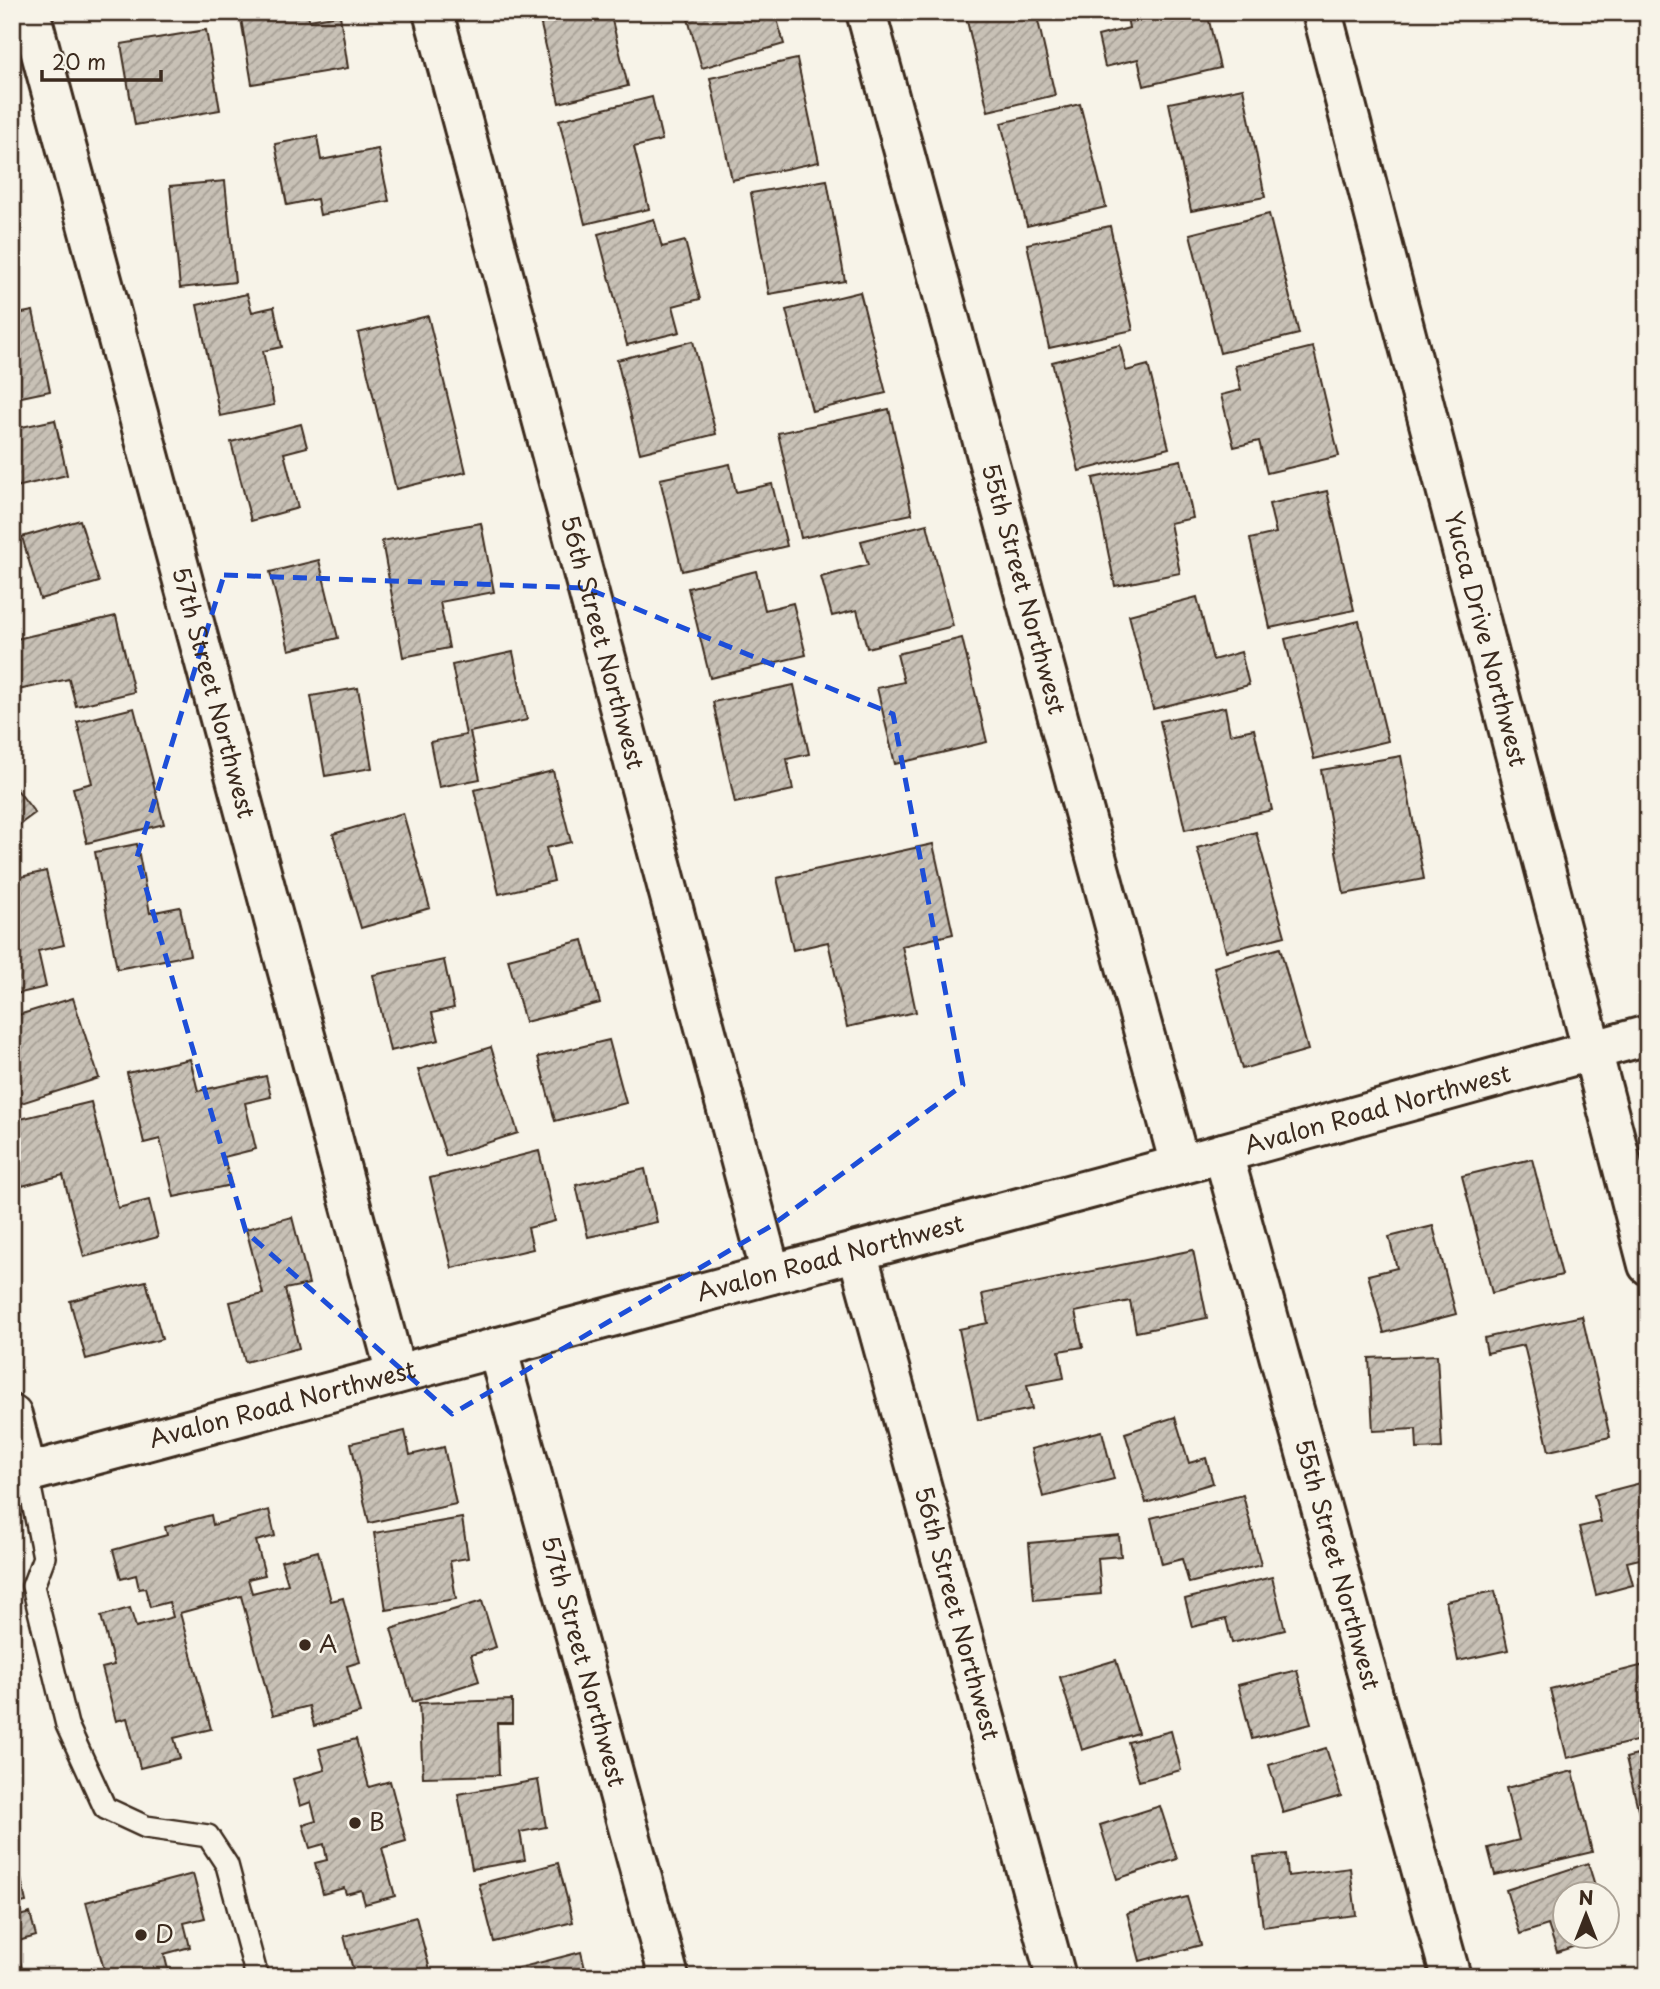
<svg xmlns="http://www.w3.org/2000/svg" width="1660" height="1989" viewBox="0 0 1660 1989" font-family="'Playpen Sans',sans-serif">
<defs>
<pattern id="building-hatch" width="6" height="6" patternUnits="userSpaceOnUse" patternTransform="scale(1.75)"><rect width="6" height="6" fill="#c8c1b6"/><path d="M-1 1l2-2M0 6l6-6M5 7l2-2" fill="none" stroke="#a49d93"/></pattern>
</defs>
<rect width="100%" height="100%" fill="#f7f3e8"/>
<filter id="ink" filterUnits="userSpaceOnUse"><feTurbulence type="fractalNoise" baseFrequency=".0143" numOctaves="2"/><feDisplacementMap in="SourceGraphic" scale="14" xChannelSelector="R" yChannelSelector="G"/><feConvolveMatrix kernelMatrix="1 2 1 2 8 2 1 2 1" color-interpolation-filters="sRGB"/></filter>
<g filter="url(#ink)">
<g fill="url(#building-hatch)" stroke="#3b2a1e" stroke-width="2">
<polygon points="308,12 309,20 340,15 348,68 252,84 240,13"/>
<polygon points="538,12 610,12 628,86 559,103"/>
<polygon points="686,12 775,12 784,44 702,68"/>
<polygon points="965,12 1036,12 1055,95 988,111"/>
<polygon points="1126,12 1207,12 1220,68 1144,86 1138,59 1105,67 1098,36 1129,28"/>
<polygon points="206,30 220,110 135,125 121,44"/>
<polygon points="797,59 819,162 732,180 710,78"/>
<polygon points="1243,88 1265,197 1191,211 1169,103"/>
<polygon points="652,97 662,140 634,147 649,209 585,224 559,120"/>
<polygon points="1080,104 1106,207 1027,226 1001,123"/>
<polygon points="317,136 321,160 378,149 389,201 320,215 317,199 287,205 275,144"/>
<polygon points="827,180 845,281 769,294 751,193"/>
<polygon points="225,181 235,282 180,288 170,186"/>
<polygon points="1269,214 1299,334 1220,353 1190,234"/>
<polygon points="654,219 662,247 685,241 700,299 673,306 680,332 627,345 598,234"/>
<polygon points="1110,226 1133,330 1049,348 1027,244"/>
<polygon points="860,292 886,393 812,411 786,310"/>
<polygon points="247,294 252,312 274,307 282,347 263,351 274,405 220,416 197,305"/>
<polygon points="33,311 50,391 12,399 12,315"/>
<polygon points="428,316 466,472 396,489 358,333"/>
<polygon points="693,341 716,434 640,453 617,360"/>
<polygon points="1120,345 1126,371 1148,365 1169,448 1079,471 1052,362"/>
<polygon points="1313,347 1339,456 1267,473 1259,441 1234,447 1221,395 1241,390 1235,366"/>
<polygon points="889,409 912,514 801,538 778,433"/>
<polygon points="55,420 67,475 12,488 12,429"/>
<polygon points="301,424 307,447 284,453 298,508 251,521 231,442"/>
<polygon points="1181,460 1193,518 1170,523 1180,573 1115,586 1093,478"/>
<polygon points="730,464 736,492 772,484 787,546 682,571 660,479"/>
<polygon points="1327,491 1354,610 1270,628 1250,539 1276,533 1269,504"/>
<polygon points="80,520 99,582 40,599 22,537"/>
<polygon points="481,523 494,592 440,602 449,648 403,657 382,541"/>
<polygon points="927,524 953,626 867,648 857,610 832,616 821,577 868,565 861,541"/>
<polygon points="319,560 338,638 289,650 270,572"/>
<polygon points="756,571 765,610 793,603 806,655 710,678 688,588"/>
<polygon points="1197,597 1213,660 1241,652 1249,685 1153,709 1129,615"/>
<polygon points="116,616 134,692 76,706 69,679 18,690 12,666 12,640"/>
<polygon points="1359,621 1388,741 1314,759 1285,639"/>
<polygon points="962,638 987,742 895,764 877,688 904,682 897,654"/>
<polygon points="513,652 527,720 470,732 480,779 439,787 430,742 466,735 452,665"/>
<polygon points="794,685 809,754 787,759 793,790 735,803 713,702"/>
<polygon points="358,688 372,768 325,776 311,696"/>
<polygon points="1225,707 1230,734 1254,729 1272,810 1185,830 1160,721"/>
<polygon points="134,708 164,824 87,843 73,788 92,783 77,722"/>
<polygon points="1401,756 1424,879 1344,894 1321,770"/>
<polygon points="553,771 571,842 546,848 554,881 499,894 474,790"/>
<polygon points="12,783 35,813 12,830"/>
<polygon points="403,813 430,908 361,928 333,834"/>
<polygon points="1256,832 1285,936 1226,951 1197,848"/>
<polygon points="137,844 150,913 180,907 190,955 117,969 95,852"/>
<polygon points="933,844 953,934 902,946 916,1012 847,1027 828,942 793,950 777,878"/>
<polygon points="46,871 64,945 38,951 46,987 12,995 12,879"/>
<polygon points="583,940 600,1003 525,1022 508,959"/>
<polygon points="1280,948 1308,1050 1242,1069 1214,967"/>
<polygon points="444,960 454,1008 432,1013 439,1040 390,1051 373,975"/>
<polygon points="73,998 99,1078 12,1106 12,1017"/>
<polygon points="609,1040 626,1103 555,1121 538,1057"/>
<polygon points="491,1047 518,1133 446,1156 418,1070"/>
<polygon points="190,1059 198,1091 266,1076 271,1097 245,1103 256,1149 224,1157 231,1185 174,1197 160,1139 144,1143 127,1073"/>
<polygon points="91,1102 118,1208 149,1200 158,1237 84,1257 63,1175 22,1186 12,1148 12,1121"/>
<polygon points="539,1151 555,1221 528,1228 533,1249 452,1268 430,1178"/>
<polygon points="1532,1159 1562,1275 1492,1293 1462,1176"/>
<polygon points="645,1169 657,1222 588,1237 576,1185"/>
<polygon points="292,1217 309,1284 285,1289 299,1348 245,1362 230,1302 263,1294 246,1229"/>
<polygon points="1433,1226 1456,1314 1384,1333 1368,1275 1397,1268 1389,1237"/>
<polygon points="1193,1250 1207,1318 1136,1332 1130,1301 1075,1312 1083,1347 1059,1351 1064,1378 1027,1385 1032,1409 978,1420 959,1329 988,1323 982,1294"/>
<polygon points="146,1281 162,1339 86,1359 70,1301"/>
<polygon points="1582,1316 1610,1437 1549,1451 1524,1345 1487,1353 1484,1338"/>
<polygon points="1437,1355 1442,1448 1417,1449 1416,1429 1373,1431 1369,1358"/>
<polygon points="1175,1417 1189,1463 1206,1458 1213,1483 1146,1503 1125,1433"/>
<polygon points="405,1431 410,1455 444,1447 456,1504 369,1523 351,1443"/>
<polygon points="1102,1431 1114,1479 1043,1497 1031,1449"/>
<polygon points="1648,1481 1648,1557 1627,1562 1633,1585 1596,1595 1579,1527 1601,1522 1594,1495"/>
<polygon points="1243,1495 1261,1565 1189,1583 1182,1559 1162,1564 1151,1518"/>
<polygon points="269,1510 275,1536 256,1541 265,1575 248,1579 252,1593 288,1584 281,1561 318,1551 331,1601 343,1598 360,1662 347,1666 360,1713 314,1726 309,1706 273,1715 241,1596 180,1613 211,1729 174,1738 180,1758 140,1768 127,1718 116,1721 102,1668 114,1665 101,1616 130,1608 136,1627 173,1617 169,1602 150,1607 145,1588 139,1589 136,1575 121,1579 113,1550 167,1535 165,1527 211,1515 213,1525"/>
<polygon points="462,1518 468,1558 450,1561 456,1599 386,1610 374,1533"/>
<polygon points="1119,1535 1121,1556 1098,1558 1101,1594 1034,1600 1029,1543"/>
<polygon points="1272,1577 1285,1630 1232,1643 1226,1619 1192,1627 1185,1599"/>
<polygon points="1495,1591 1508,1650 1458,1661 1446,1601"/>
<polygon points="482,1601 496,1647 471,1655 479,1681 413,1702 391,1629"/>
<polygon points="1116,1660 1138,1733 1082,1750 1060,1677"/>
<polygon points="1648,1664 1648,1738 1567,1758 1550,1689"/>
<polygon points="1297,1670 1311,1724 1252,1739 1238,1685"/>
<polygon points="512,1700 512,1723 497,1723 499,1775 423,1777 419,1703"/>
<polygon points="1171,1731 1181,1770 1139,1781 1128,1742"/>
<polygon points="356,1739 369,1787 390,1781 406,1841 382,1848 395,1896 365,1904 361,1890 346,1894 344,1888 323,1894 315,1863 327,1860 324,1844 310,1848 303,1825 316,1821 311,1802 300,1806 293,1779 325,1770 319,1749"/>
<polygon points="1326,1748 1341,1796 1283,1813 1269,1765"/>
<polygon points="1648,1752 1648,1829 1643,1830 1626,1758"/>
<polygon points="1573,1771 1592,1852 1495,1875 1488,1848 1519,1840 1506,1788"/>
<polygon points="538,1780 546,1827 520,1832 525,1860 472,1869 458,1794"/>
<polygon points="1160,1806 1177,1859 1117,1879 1100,1825"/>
<polygon points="12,1837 26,1902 12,1905"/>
<polygon points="1286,1854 1288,1876 1350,1868 1356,1915 1263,1927 1254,1857"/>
<polygon points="558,1863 573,1922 494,1942 479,1884"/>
<polygon points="1588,1863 1598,1895 1566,1895 1566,1937 1603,1937 1557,1952 1548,1925 1520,1934 1506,1890"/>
<polygon points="193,1874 205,1918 184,1923 190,1947 164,1954 170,1977 106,1977 86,1902"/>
<polygon points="1187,1897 1201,1945 1140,1961 1127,1913"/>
<polygon points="30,1913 36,1936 15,1942 24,1977 12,1977 12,1918"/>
<polygon points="416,1917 432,1977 355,1977 344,1936"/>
<polygon points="581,1952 587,1977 496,1977 495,1974"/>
<polygon points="1247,1967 1250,1977 1215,1977"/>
</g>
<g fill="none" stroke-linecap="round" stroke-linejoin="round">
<defs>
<polyline id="service" points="27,1473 44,1557 33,1586 67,1725 105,1808 146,1827 208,1836 227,1865 257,1977"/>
<g id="minor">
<path id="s1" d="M30 12 396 1374"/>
<path id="s2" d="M433 12 771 1274"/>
<path id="s3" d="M866 12 1180 1165"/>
<path id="s4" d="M1223 1153 1451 1977"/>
<path id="s5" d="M857 1251 1056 1977"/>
<path id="s6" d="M497 1347 669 1977"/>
<polyline points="12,1415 27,1473"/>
<path id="s7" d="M12 1477 1180 1165 1648 1035"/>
</g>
<g id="tertiary">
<path id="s8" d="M1322 12 1648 1265"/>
</g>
</defs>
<use href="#service" stroke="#3b2a1e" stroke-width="26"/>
<use href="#minor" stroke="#3b2a1e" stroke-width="44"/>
<use href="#tertiary" stroke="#3b2a1e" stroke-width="44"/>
<use href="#service" stroke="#f7f3e8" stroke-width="21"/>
<use href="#minor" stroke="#f7f3e8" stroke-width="38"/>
<use href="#tertiary" stroke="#f7f3e8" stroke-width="38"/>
</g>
</g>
<path fill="none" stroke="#1d4ed8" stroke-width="5" stroke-dasharray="14 9" stroke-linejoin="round" d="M224 575 586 588 893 714 963 1085 771 1226 452 1414 246 1232 137 857Z"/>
<g fill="#3b2a1e" stroke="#f7f3e8" stroke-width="2.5">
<circle cx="305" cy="1645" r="7"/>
<circle cx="355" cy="1823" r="7"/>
<circle cx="141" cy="1935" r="7"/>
</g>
<g text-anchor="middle" stroke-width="5" stroke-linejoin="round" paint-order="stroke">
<g font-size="24" fill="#3b2a1e" stroke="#f7f3e8">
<text dy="8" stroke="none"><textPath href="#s3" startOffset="598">55th Street Northwest</textPath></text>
<text dy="8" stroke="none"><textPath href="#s8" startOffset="648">Yucca Drive Northwest</textPath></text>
<text dy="8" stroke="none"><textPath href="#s2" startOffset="653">56th Street Northwest</textPath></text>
<text dy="8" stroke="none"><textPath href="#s1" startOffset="705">57th Street Northwest</textPath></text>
<text dy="8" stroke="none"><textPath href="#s7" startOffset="1414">Avalon Road Northwest</textPath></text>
<text dy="8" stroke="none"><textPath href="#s7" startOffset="847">Avalon Road Northwest</textPath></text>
<text dy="8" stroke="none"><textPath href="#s7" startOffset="280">Avalon Road Northwest</textPath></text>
<text dy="8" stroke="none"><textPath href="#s4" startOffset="427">55th Street Northwest</textPath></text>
<text dy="8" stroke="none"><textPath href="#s5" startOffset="376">56th Street Northwest</textPath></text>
<text dy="8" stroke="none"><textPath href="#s6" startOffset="326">57th Street Northwest</textPath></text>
</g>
<g font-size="24" fill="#3b2a1e" stroke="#f7f3e8" text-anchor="start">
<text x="319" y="1653">A</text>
<text x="369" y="1831">B</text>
<text x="155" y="1943">D</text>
</g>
</g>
<rect width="1660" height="1989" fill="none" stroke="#f7f3e8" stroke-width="42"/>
<rect x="21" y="21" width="1618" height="1947" fill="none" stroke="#3b2a1e" stroke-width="2.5" filter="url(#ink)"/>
<g transform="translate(1586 1915)"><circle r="33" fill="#f7f3e8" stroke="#aca397" stroke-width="2"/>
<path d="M0-5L12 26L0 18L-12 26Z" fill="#3b2a1e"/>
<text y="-10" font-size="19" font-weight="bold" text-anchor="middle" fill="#3b2a1e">N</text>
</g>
<path d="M42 70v10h119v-10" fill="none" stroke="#3b2a1e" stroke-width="3.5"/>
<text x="52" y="70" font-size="21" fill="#3b2a1e" stroke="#f7f3e8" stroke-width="5" paint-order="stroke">20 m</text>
</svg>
